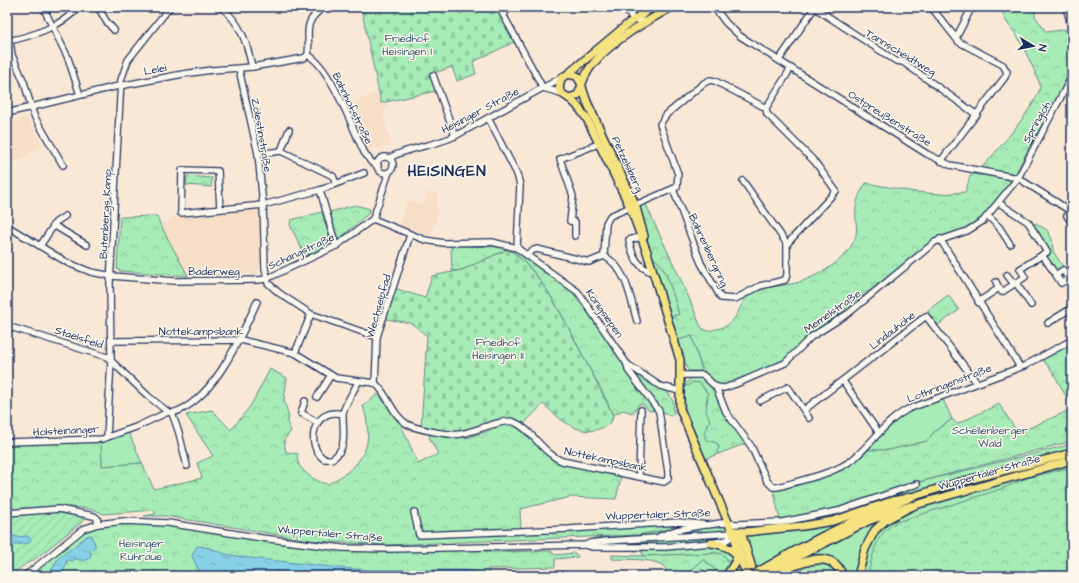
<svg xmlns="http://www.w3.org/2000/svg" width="1079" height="583" viewBox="0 0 1079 583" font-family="'Architects Daughter',sans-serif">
<defs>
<pattern id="forest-crowns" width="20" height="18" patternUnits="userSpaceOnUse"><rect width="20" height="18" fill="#a7ebb6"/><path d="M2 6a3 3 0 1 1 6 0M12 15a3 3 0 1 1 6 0" fill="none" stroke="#8fca9f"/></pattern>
<pattern id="cemetery-stones" width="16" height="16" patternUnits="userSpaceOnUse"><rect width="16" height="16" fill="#a7ebb6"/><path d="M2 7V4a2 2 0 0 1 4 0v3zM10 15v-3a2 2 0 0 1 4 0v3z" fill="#8fca9f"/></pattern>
<pattern id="garden-furrows" width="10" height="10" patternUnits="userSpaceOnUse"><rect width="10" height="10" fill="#a7ebb6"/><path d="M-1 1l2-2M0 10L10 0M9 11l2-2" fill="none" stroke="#8fca9f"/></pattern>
<pattern id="water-ripples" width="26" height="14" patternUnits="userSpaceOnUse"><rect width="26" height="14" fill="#87d1e7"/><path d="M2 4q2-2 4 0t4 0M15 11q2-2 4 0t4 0" fill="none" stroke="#6eaabe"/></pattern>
</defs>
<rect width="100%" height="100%" fill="#f9e8d6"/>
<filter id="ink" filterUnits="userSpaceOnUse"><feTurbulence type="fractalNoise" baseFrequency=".025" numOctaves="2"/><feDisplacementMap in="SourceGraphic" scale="8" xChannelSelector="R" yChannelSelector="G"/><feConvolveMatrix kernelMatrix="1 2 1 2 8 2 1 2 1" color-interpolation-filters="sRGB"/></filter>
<g filter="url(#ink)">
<g fill="#f7dec7">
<polygon points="375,93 381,103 386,102 388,110 383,112 391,145 366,152 346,106"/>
<polygon points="26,117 43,145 12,164 7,151 7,123"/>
<polygon points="437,192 437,216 431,236 399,225 407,200 422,205 424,204 427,193"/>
<polygon points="259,207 260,266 258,274 188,276 160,224 181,213"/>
</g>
<g fill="#a7ebb6" stroke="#618d8a">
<polygon points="1035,223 1047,230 1052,239 1053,251 1064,268 1057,273 1047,257 1050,254 1031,224 1034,225"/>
<path d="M653 258C667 264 674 300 679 314L671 317Z"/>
<polygon points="692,336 702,371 690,371 687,369 678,340"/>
<polygon points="693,382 700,383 708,394 706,403 710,421 706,428 709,440 717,443 719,447 718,454 705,459 685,410 684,384 685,386"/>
<polygon points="942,397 952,419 934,432 927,441 889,450 864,450 903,413"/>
<polygon points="128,431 142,463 102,466 101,441"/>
<polygon points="1072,444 1072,468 869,576 738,576 730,562 716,553 643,556 643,552 628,550 594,550 593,538 638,535 686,527 782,523 846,506 927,480"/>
<polygon points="703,559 718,572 714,576 703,576 706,573 702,569 694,576 684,576"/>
</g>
<g fill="url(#forest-crowns)" stroke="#618d8a">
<path d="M1003 7H1035V16L1046 32 1069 29 1072 40V69L1015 174 981 168C993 156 1040 102 1040 86 1040 81 1021 42 1017 36 1011 27 1001 19 1003 7Z"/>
<path d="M971 174 1009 178 1011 181 987 215 966 230 934 241 816 332 779 365 724 386C701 380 698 356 692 336L678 340 671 317 679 314C674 300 667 264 653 258L637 205 645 202C663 244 684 283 700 325L703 329 708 331C715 329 726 328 731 322 740 314 740 300 752 294 766 286 781 286 796 283 814 278 842 263 851 246 861 231 854 223 856 208 857 198 861 191 866 183L915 192 940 194 965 192Z"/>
<polygon points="187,176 212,178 211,187 186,185"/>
<polygon points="355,205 370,209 369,213 338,240 330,212"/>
<polygon points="322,212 331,244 305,256 290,225 291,220"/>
<polygon points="157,216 160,224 188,276 120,271 117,269 120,217"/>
<polygon points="451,246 502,247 508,249 462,270 452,271"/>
<path d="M509 249 514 250 570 289 633 372 669 394 673 401 674 414 671 416 660 410 649 411 643 404H639L633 413 623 410 613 415C605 396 595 378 585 360 567 324 543 272 509 249Z"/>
<polygon points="948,295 959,310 938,325 927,311"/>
<polygon points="1072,341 1072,408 1053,372 1041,358"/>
<path d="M270 369 287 378 284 399 289 418 287 422 291 431 284 440 286 452 298 454C293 467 316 483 328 484 365 465 375 444 363 406L378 394 399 420 418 464 438 454 430 439 429 432 467 438 511 423 517 426 558 461 622 473 616 499 571 497 520 509 521 532 675 520 696 524 638 535 386 545 317 541 165 516H144L155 514V510L103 514C91 503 24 507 7 510V445L101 441 102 466 142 463 154 489 202 478 197 463 213 456 186 415 212 410 231 430 251 405Z"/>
<polygon points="702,377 715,390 747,443 718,454 717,452 719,447 717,443 706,440 704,433 710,421 706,411 708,394 700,383 693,382 688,386 684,384 692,378"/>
<polygon points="999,404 1018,433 1072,409 1072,441 919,482 818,514 780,521 773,487 842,468 864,450 889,450 927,441 934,432 952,419 957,424"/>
<path d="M1072 467V576H867C875 553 873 535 897 522L1001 489 1027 478Z"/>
<polygon points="140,522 303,545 485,550 486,552 551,551 555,555 575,553 578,557 555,559 555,567 488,569 489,576 28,576 92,526"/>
<path d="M716 553 723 554 731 565 721 576H714L718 572 703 559 684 576H665L666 569C658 557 625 560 612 559V555L643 556Z"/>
</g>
<g fill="url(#cemetery-stones)" stroke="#618d8a">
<polygon points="361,7 495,7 516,41 473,62 476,74 457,81 452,67 431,74 436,91 381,103"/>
<path d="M508 249C543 272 565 322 584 358 594 377 604 396 613 416 613 422 609 424 604 427 580 439 560 419 543 404L522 426 515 421 454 434 421 427 427 336 411 323 386 319 394 288 425 298 432 276 462 270Z"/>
</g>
<polygon fill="url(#garden-furrows)" stroke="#618d8a" points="56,511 85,516 81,523 31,562 27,563 10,576 7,576 7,516 32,512"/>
<g fill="url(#water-ripples)" stroke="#5c90b0">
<polygon points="7,535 17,537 28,536 31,540 29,543 7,546"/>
<polygon points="91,535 95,544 95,547 90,550 91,554 90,558 83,561 74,558 73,561 67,560 63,574 48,576 58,559 87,536"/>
<polygon points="197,546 210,548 225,554 242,557 340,568 371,570 466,570 473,571 477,576 201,576 192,556"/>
</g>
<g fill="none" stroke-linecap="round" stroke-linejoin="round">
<polyline stroke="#5c90b0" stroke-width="1.5" points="20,576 27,570"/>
<defs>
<g id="minor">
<polyline points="43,7 68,58 80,95"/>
<polyline points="98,7 106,21 114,30"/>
<path d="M221 7C241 23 247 43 252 67"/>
<polyline points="307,7 316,13"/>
<polyline points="499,7 543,88"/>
<polyline points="622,7 634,19 646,22"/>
<polyline points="635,7 642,14 641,17"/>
<polyline points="714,7 726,23 740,36 927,154 950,165 1018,178 1072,212"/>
<polyline points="931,7 959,42 1003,65 1007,72 1005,77 941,161"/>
<polyline points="1066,7 1072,29"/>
<polyline points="815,8 896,61 903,62 977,115"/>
<polyline points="504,15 508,7"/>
<polyline points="956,38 972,7"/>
<path d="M7 41C31 37 62 26 79 7"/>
<polyline points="10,41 12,55 24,82 34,116 63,165"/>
<path d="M308 55C331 68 352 127 364 152L371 162 378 166"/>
<path d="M308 55C311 34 300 24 324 7"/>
<polyline points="779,60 815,7"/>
<polyline points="239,69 258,154 263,205 265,268 268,283 279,293 311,314 377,337"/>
<polyline points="433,75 455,136"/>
<polyline points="543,88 561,93"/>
<polyline points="7,113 114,87 183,74 212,70 252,67 304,58 308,55"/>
<polyline points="488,118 517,174 520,185 517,248"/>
<polyline points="281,151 289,130"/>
<polyline points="258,154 281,151 333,176 336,183"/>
<circle cx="385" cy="165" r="8"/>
<path d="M389 158C410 147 434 146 455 136L561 78"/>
<polyline points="743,181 787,244"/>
<polyline points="673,189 701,263 721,298 735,299 760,286 785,280 787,275 787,244 836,191 815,162 767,114 766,108 791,68"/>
<polyline points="320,190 336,246"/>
<polyline points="220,209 218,171 182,170 181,213 263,205 320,190 364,173"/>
<polyline points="988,216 999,227 1010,244"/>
<polyline points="1067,216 1072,223"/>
<polyline points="373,219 425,240 444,243 492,242 517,248 578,292 627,364 660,386 680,391"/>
<polyline points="53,225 87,245"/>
<polyline points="7,226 68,263 91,272 112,276 174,281 258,280 266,279 336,246 373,219 389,172"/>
<polyline points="575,236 575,222 570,221 573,196 560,159 598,144"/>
<path d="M641 237 629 240C632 256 638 268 654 273"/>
<polyline points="940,239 1020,367"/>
<polyline points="40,246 56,222 65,216"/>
<polyline points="527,255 531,251 537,249 589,262 604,256"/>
<polyline points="1042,255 1056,275 1063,270 1072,284"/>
<polyline points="604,256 606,223 610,216 677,187 678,174 660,124 667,114 704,83 710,80 715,81 766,108"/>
<path d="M604 256C627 268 630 298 637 321"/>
<polyline points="1007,275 1014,284"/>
<polyline points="1056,275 1061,283 1069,279"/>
<polyline points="996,282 999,288"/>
<polyline points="1016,283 1031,305"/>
<polyline points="978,302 999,288 1002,292 1025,277 1020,269 1047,252 1028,222 999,203"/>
<polyline points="1048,323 1072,308"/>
<polyline points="7,326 107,357 148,396 168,412 172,413"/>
<path d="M111 341 241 340 295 353 336 378 375 383C388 394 392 415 407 424 415 429 451 436 461 434 474 432 503 418 514 422 532 429 542 453 562 461L664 482 668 479V472L659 411 628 370 627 364"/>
<polyline points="295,353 311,314"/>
<polyline points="681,375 703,375 716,387 724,388 736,384 785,363 811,337 849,313 935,242 967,231 983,221 1018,178 1072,76"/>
<polyline points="843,381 879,433"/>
<polyline points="375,383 377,337 410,235"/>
<path d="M716 387 726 412 751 446 767 481 773 487H778C800 480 835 474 853 459 872 444 885 421 908 409L1024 366 1072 340"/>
<polyline points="317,397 331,375"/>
<polyline points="305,401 301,413 317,422"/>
<polyline points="760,401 788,387 809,418"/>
<polyline points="804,410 926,316 977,383"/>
<path d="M172 413C213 402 241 336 257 302"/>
<polyline points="172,413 179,433 187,466"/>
<path d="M343 414C314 406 304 445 324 459H332C349 448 342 429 343 413 344 406 355 389 358 382"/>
<polyline points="107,437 111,360 110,283 121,80 128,60 170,7"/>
<polyline points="7,442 102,439 136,427 168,412"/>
<polyline points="639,476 641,410"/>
<polyline points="414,512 419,535 569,529 679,522 708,525 721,523 737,524 782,522 838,511 917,484"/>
<polyline points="7,513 59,509 94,516 97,518 98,524"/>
<polyline points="660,536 676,530 704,525"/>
<polyline points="586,545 592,547 665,547 711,543 727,540 735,534"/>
<polyline points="25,576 83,529 98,524 124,521 168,523 262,538 342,548 388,549 586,545 590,543 607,541 735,533"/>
</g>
<g id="major">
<path d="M653 7 629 23 568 74 561 78 559 89C561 95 565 95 570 99 577 104 582 112 587 119L630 207 647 252 680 360V409L734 536 742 562"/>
<polyline points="568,74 577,76 582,85 578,95 569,98"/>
<path d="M582 83C585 76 588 69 593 64 611 41 647 21 672 7"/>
<polyline points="582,87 587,102 635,204 644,236"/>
<polyline points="735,531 746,532 803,526 833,521 892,501 908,498 960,482 1072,453"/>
<path d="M711 543C734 546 740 555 747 576"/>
<polyline points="858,576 865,549 875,530 886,520 912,506 1072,460"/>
</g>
<g id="highway">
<polyline points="737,532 742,537 754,576"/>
<path d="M783 570C802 562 833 548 842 576"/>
<path d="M759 572C807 543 856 519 908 498"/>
<polyline points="727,576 737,560 736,543"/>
<polyline points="767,576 800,555 869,520 912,506"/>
</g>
</defs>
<use href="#minor" stroke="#1b2f5e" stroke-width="8"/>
<use href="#major" stroke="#1b2f5e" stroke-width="10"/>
<use href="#highway" stroke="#1b2f5e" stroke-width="11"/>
<use href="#minor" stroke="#fbf7ec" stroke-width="5.5"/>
<use href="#major" stroke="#f5e382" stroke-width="7"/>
<use href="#highway" stroke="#f5e382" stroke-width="8"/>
<defs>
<polyline id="highway-bridge" points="753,576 759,572"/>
</defs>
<use href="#highway-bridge" stroke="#1b2f5e" stroke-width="11" stroke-linecap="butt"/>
<use href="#highway-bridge" stroke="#f5e382" stroke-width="8"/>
</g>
</g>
<g text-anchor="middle" stroke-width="3" stroke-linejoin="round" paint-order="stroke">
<g font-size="11" fill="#375570" stroke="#fbf7ec">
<text x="407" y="42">Friedhof<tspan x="407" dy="13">Heisingen I</tspan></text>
<text x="498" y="346">Friedhof<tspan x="498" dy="13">Heisingen II</tspan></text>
<text x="990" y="434">Schellenberger<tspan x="990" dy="13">Wald</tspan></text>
<text x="141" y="547">Heisinger<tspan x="141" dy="13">Ruhraue</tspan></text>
</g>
<g font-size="11" fill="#1b2f5e" stroke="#fbf7ec">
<text transform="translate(901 52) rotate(31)" y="4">Tannscheidtweg</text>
<text transform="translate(155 69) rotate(-10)" y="4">Lelei</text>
<text transform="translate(353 108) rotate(64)" y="4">Bahnhofstraße</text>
<text transform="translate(480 110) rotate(-28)" y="4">Heisinger Straße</text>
<text transform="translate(890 118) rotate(32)" y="4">Ostpreußenstraße</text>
<text transform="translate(1036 122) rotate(-61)" y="4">Springloh</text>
<text transform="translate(262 135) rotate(80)" y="4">Zölestinstraße</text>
<text transform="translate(628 164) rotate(65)" y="4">Petzelsberg</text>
<text transform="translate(105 214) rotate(-87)" y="4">Butenbergs Kamp</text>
<text transform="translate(709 250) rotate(65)" y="4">Bahrenbergring</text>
<text transform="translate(301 251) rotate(-25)" y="4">Schangstraße</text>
<text x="214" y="275">Baderweg</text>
<text transform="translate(378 306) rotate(-74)" y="4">Wechselpfad</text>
<text transform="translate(832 311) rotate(-35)" y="4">Memelstraße</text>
<text transform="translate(605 313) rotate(55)" y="4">Königsiepen</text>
<text transform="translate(892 330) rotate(-38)" y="4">Lindauhöhe</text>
<text x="201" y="335">Nottekampsbank</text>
<text transform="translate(79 337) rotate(18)" y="4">Staelsfeld</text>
<text transform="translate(949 383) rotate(-21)" y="4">Lothringenstraße</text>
<text transform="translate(66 430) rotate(-3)" y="4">Holsteinanger</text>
<text transform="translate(606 459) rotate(12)" y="4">Nottekampsbank</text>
<text transform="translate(989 472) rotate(-16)" y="4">Wuppertaler Straße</text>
<text transform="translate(658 514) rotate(-2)" y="4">Wuppertaler Straße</text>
<text transform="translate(330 533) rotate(5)" y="4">Wuppertaler Straße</text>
</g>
<g font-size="15" font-weight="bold" letter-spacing="1" fill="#1b2f5e" stroke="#fbf7ec">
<text x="447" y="176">HEISINGEN</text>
</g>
</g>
<rect width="1079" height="583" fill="none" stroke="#fbf7ec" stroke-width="24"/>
<rect x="12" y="12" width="1055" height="559" fill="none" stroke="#1b2f5e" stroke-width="1.5" filter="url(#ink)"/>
<g transform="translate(1033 46) rotate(100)" stroke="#fbf7ec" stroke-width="3" paint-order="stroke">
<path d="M0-3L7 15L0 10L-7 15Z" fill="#1b2f5e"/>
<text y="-6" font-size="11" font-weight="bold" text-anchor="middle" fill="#1b2f5e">N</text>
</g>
</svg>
